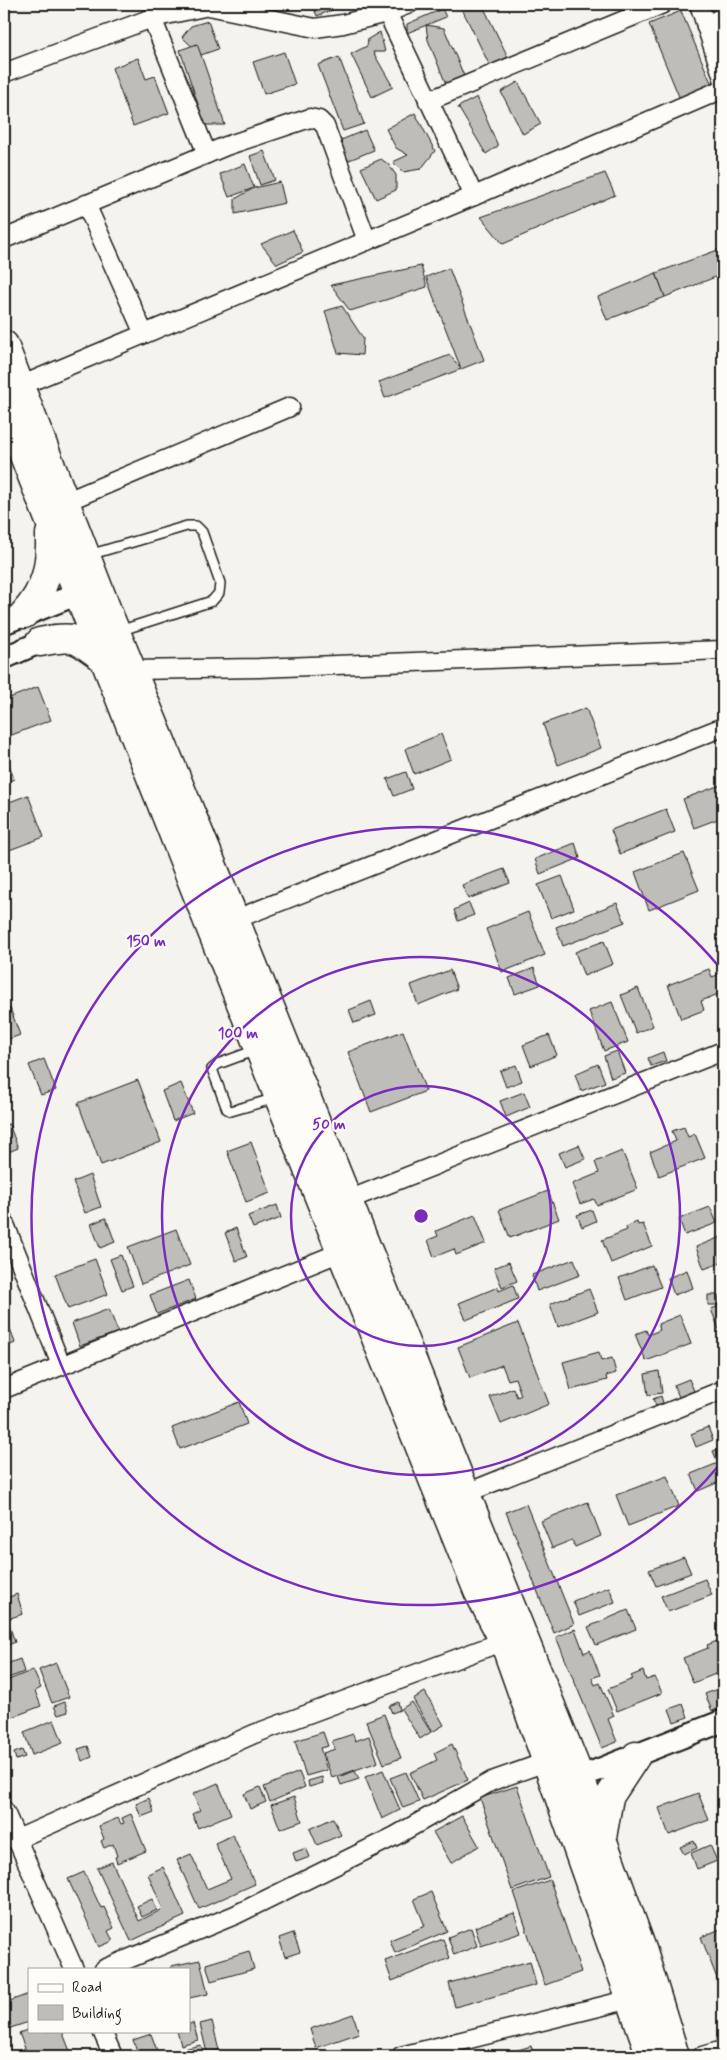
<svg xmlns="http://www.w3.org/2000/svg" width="727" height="2060" viewBox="0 0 727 2060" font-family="Mynerve,sans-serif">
<rect width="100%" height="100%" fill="#f4f3ee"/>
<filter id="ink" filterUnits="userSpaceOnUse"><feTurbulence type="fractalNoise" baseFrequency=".02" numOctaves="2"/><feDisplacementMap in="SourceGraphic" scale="10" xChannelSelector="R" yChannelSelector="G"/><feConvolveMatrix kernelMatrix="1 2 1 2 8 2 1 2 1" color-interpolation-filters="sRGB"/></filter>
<g filter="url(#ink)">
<g fill="#bebdba" stroke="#1c1c1c">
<polygon points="312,4 347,4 317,16"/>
<polygon points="462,4 482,4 508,57 490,66 460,5"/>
<polygon points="442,9 446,17 407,33 407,24"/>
<polygon points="681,11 712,85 680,99 649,24"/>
<polygon points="208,21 218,49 201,55 182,37 191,26"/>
<polygon points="426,25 444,28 464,76 446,84 428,40"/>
<polygon points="380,32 385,52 373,52 393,87 372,97 351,54 367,46 368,39"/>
<polygon points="197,44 201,55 225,125 205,125 180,50"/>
<polygon points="284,52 295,84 264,94 253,62"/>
<polygon points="339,57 364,124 343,131 318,65"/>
<polygon points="138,58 146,79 155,76 169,113 133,126 112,68"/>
<polygon points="518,82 541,124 523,134 501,92"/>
<polygon points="477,97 498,146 486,154 458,107"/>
<polygon points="415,113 435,151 421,169 403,172 393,162 408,155 396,148 386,129"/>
<polygon points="365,130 374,150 347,161 339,141"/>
<polygon points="264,151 275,180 260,185 250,156"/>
<polygon points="381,159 388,164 396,175 396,190 376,199 361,168"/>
<polygon points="245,164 254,188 229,197 220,174"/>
<polygon points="605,173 615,195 503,244 481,217"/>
<polygon points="280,182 285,203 235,214 235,199 254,188"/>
<polygon points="293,230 303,252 277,264 261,244"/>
<polygon points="723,248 723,274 665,297 656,273"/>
<polygon points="421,266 427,287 350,311 331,285"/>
<polygon points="449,268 484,360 461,369 426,277"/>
<polygon points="656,273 665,297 607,320 598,297"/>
<polygon points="342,306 363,338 362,355 338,353 325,311"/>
<polygon points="450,355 461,369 385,398 379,382"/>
<polygon points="38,687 51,720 4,738 4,700"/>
<polygon points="586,708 601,748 558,765 543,724"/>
<polygon points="441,734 451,759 414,774 405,749"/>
<polygon points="8,762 14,779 4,783 4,764"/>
<polygon points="406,772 412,789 394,796 387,779"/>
<polygon points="723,784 723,817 694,828 683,799"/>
<polygon points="28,795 44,837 4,852 4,804"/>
<polygon points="666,809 675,832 620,854 611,830"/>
<polygon points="575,843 580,858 540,874 535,859"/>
<polygon points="684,853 699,890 649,910 635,872"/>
<polygon points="504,869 510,883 468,899 462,885"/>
<polygon points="562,876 574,909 551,918 538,885"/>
<polygon points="469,903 474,915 458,921 454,910"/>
<polygon points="617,903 625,922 563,946 556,927"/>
<polygon points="528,912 545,955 502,972 486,929"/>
<polygon points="604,941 613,964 584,976 575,952"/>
<polygon points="534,968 540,985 515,994 509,978"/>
<polygon points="709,969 712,977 720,974 723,992 701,1001 704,1010 681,1019 668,985"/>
<polygon points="450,970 457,989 418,1005 411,985"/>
<polygon points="638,988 653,1026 636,1033 621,995"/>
<polygon points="371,1001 376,1015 354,1023 349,1010"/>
<polygon points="612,1002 628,1042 604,1051 589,1011"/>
<polygon points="10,1008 20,1035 4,1041 4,1010"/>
<polygon points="403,1031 426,1091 371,1112 348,1052"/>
<polygon points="549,1035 557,1055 531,1066 523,1045"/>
<polygon points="617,1051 625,1073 611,1078 604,1056"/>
<polygon points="663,1052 666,1061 651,1066 648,1058"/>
<polygon points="44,1059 56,1090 41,1095 29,1065"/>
<polygon points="598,1064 605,1082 581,1091 575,1074"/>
<polygon points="516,1065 522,1081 506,1087 500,1071"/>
<polygon points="138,1080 161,1142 101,1165 78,1103"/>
<polygon points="181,1083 193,1113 173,1121 162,1091"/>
<polygon points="524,1092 530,1107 506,1117 500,1101"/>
<polygon points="9,1124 18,1148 4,1154 4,1125"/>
<polygon points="684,1127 688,1137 695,1134 705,1158 659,1176 650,1152 676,1141 672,1131"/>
<polygon points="251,1142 270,1193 246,1202 227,1151"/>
<polygon points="579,1145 585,1159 565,1167 559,1153"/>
<polygon points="622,1151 638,1189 597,1205 594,1199 580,1204 572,1184 599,1173 595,1162"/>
<polygon points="90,1175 101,1207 85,1213 73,1182"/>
<polygon points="548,1191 559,1219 510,1238 499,1210"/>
<polygon points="277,1205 281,1218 253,1228 248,1216"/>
<polygon points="710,1207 717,1223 685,1235 679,1219"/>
<polygon points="592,1210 596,1221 582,1227 577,1215"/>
<polygon points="475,1215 486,1243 456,1255 454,1249 434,1257 428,1240 438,1236 436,1231"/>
<polygon points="106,1218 115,1242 100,1248 91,1224"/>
<polygon points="637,1222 638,1225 643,1224 652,1246 611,1263 602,1240 627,1230 626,1227"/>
<polygon points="236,1228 247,1257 236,1261 225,1233"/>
<polygon points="176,1229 190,1265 141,1284 128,1247"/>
<polygon points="723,1236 723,1262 704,1269 696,1247"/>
<polygon points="121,1255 133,1286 122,1290 110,1259"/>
<polygon points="95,1259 108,1294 68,1309 55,1274"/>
<polygon points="574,1259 580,1275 537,1291 532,1275"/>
<polygon points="509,1262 517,1281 502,1287 494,1268"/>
<polygon points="652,1265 661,1287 627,1300 619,1278"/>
<polygon points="687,1270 693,1288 674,1295 668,1278"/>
<polygon points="189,1280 196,1299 157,1314 150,1295"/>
<polygon points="513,1285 518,1299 466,1320 459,1303 498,1287 499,1291"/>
<polygon points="589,1289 598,1312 558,1327 550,1304"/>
<polygon points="708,1295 718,1295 719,1305 708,1305"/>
<polygon points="723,1305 723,1340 711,1309"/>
<polygon points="109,1309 118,1332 80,1346 72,1323"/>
<polygon points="680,1315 691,1344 646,1361 635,1334 646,1330 648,1335 660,1330 658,1324"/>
<polygon points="6,1317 15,1343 4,1348 4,1318"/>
<polygon points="518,1323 549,1404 501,1424 490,1397 513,1388 517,1397 521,1395 515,1378 508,1380 502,1365 470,1378 458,1347"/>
<polygon points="599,1352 601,1361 612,1358 616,1373 606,1376 607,1380 571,1390 563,1362"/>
<polygon points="659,1371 662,1393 648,1395 645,1374"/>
<polygon points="689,1379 694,1391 679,1397 674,1385"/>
<polygon points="661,1396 663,1403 656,1406 653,1399"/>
<polygon points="239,1402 247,1424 180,1449 172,1428"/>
<polygon points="708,1427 713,1440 696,1447 691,1434"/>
<polygon points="723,1447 723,1486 721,1487 719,1482 698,1491 691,1474 718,1463 713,1451"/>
<polygon points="667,1476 679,1506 628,1526 616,1495"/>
<polygon points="588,1502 601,1536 575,1547 572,1540 552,1548 541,1521"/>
<polygon points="526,1504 574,1624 554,1633 506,1512"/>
<polygon points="723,1536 723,1553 718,1538"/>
<polygon points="684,1557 691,1573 656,1586 649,1570"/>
<polygon points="705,1579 712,1595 668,1612 661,1596"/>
<polygon points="609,1587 615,1602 579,1616 573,1601"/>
<polygon points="17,1594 23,1614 4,1620 4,1599"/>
<polygon points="628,1610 636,1629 596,1645 588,1627"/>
<polygon points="8,1622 15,1642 4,1647 4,1624"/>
<polygon points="575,1629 584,1653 590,1650 600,1675 592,1678 595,1685 600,1683 614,1716 608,1719 617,1742 602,1748 556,1637"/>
<polygon points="717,1641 718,1644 723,1642 723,1671 693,1683 683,1658 708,1648 707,1645"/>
<polygon points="20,1659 24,1672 8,1678 4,1665"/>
<polygon points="56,1663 69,1697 52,1703 39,1670"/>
<polygon points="33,1670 41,1688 35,1691 41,1706 5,1720 4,1682"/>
<polygon points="643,1671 646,1680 655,1677 662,1693 617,1711 608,1689 633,1679 631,1676"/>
<polygon points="723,1687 723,1707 712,1711 705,1694"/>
<polygon points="425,1692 444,1725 432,1732 413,1699"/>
<polygon points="65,1702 68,1712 58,1715 54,1706"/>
<polygon points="398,1702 400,1710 392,1713 389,1706"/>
<polygon points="412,1702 431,1732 420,1739 401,1709"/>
<polygon points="683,1704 688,1717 674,1722 669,1709"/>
<polygon points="384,1714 401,1758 384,1764 366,1721"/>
<polygon points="54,1720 63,1743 32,1755 24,1732"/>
<polygon points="323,1732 328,1746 320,1748 327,1770 306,1776 295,1741"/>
<polygon points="353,1734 355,1741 369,1736 378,1762 332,1778 323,1753 335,1749 332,1741"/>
<polygon points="452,1744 468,1780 423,1800 410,1773 437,1760 434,1753"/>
<polygon points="88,1746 92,1757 82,1761 78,1749"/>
<polygon points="22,1750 25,1757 16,1760 14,1753"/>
<polygon points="383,1770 400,1810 382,1819 365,1777"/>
<polygon points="355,1771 359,1779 341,1785 338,1777"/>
<polygon points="299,1772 305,1787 270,1802 264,1787"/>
<polygon points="406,1772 419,1802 403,1808 390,1778"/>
<polygon points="322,1777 323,1783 309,1787 308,1781"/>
<polygon points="218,1783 231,1814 198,1828 192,1814 200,1810 193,1794"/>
<polygon points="517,1786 549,1877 512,1890 480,1798"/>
<polygon points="260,1787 266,1802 250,1809 244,1794"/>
<polygon points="698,1793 709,1820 669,1835 659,1808"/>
<polygon points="294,1797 302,1821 280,1829 271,1805"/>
<polygon points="149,1798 154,1812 141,1817 136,1804"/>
<polygon points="131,1814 146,1851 117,1863 115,1857 117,1856 113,1844 104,1848 101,1841 104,1839 99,1826 118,1818 121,1824 124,1823 122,1818"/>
<polygon points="462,1816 479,1846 451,1863 433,1832"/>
<polygon points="333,1818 341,1835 317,1845 310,1829"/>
<polygon points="233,1835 255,1884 199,1909 177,1860 191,1854 207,1889 231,1879 215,1843"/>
<polygon points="694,1841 697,1848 684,1854 680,1847"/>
<polygon points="710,1845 717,1861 697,1869 691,1853"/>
<polygon points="306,1848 310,1857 296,1862 293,1853"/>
<polygon points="112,1862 139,1921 163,1909 148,1874 163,1867 185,1916 131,1941 97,1868"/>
<polygon points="84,1872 101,1908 104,1907 114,1928 108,1931 113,1941 99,1947 68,1879"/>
<polygon points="550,1880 581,1972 545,1985 514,1892"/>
<polygon points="431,1892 447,1931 395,1953 390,1940 425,1926 414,1899"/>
<polygon points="152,1899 157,1910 142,1917 137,1906"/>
<polygon points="514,1913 521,1933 481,1946 475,1927"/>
<polygon points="471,1928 477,1946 454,1955 448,1937"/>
<polygon points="723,1928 723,1994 701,1937"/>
<polygon points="293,1933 300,1952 285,1957 279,1938"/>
<polygon points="443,1939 450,1958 392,1981 385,1961"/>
<polygon points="249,1951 254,1969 211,1981 206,1964"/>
<polygon points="200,1960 208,1994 189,1998 189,1969 172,1969 171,1966"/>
<polygon points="530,1961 536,1985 455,2007 449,1983"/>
<polygon points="29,1994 29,2022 4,2030 4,2003"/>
<polygon points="353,2014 359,2033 316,2048 310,2029"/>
<polygon points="212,2021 219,2050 207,2053 200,2024"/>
<polygon points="193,2023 198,2040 181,2045 177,2031 189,2031 189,2024"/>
<polygon points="29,2029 29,2031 62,2031 70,2051 56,2056 28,2056 19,2033"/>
<polygon points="151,2034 159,2056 139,2056 133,2040"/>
<polygon points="201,2045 204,2056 172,2056 184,2053 183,2049"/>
<polygon points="531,2046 534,2056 505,2056 505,2054"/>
</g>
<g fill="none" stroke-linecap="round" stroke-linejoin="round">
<defs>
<g id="service">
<polyline points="89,555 187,526 196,526 202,532 220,583 219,593 212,601 119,631"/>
<polyline points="256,1050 218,1064 212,1069 227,1109 231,1111 276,1098"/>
</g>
<g id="minor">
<polyline points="383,4 474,196"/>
<polyline points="699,4 723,78"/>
<polyline points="152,18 207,154"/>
<polyline points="706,27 723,16"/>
<polyline points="4,73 152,18 209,6 315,28 343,24 386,13 409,4"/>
<polyline points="428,101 663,4"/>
<polyline points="86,204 144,334"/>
<polyline points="4,239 226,146 310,118 319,120 325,126 367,241"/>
<polyline points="20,386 474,196 723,89"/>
<polyline points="65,502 290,407"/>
<polyline points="132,670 259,668 723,650"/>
<polyline points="226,923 723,727"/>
<polyline points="348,1200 723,1051"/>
<polyline points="4,1222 61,1365"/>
<polyline points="4,1389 341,1252"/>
<polyline points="464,1494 723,1390"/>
<polyline points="4,1810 74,1969"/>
<polyline points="15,1840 254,1734 504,1641"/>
<polyline points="104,1969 235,1915 395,1836 492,1781 546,1762"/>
<polyline points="102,2031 113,2056"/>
<polyline points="401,2056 631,1999"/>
<polyline points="702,2056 723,2050"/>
</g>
<g id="tertiary">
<polyline points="4,623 93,588"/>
<polyline points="4,658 54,636"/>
<polyline points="565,1783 723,1721"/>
</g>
<g id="primary">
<polyline points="4,345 108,613 235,920 580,1778 643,1952 675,2056"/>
<polyline points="4,405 211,929 478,1591 504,1641 651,2056"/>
<path d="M24 614C46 590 51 566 50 534"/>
<path d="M40 642C75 635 75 637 103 658"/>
<polyline points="602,1838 609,1797 636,1756"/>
</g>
</defs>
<use href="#service" stroke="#1c1c1c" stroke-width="12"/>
<use href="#minor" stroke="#1c1c1c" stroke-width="21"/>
<use href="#tertiary" stroke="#1c1c1c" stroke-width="25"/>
<use href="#primary" stroke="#1c1c1c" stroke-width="31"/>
<use href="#service" stroke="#fdfcf7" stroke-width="9"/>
<use href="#minor" stroke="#fdfcf7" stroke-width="18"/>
<use href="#tertiary" stroke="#fdfcf7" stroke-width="21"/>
<use href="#primary" stroke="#fdfcf7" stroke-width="28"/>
</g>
</g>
<g fill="none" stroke="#7b2cbf" stroke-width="2.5">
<circle cx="421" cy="1216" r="130"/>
<circle cx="421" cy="1216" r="259"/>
<path d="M721 1463A389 389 0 1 1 721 969"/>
</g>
<circle cx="421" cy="1216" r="8" fill="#7b2cbf" stroke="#fdfcf7" stroke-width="2.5"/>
<g font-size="15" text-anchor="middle" font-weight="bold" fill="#7b2cbf" stroke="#fdfcf7" stroke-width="4.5" stroke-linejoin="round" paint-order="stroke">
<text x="146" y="946">150 m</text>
<text x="238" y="1038">100 m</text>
<text x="329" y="1129">50 m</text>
</g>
<rect width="727" height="2060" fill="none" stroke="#fdfcf7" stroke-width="20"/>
<rect x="10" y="10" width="707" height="2040" fill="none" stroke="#1c1c1c" stroke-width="2" filter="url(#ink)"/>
<rect x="28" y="1968" width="162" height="65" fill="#fdfcf7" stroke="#a3a29f"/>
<rect x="38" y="1984" width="25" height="8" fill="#fdfcf7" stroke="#a3a29f"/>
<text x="72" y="1992" font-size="15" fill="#1c1c1c">Road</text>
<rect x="38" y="2005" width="25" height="15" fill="#bebdba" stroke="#a3a29f"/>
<text x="72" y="2018" font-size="15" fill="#1c1c1c">Building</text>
</svg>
